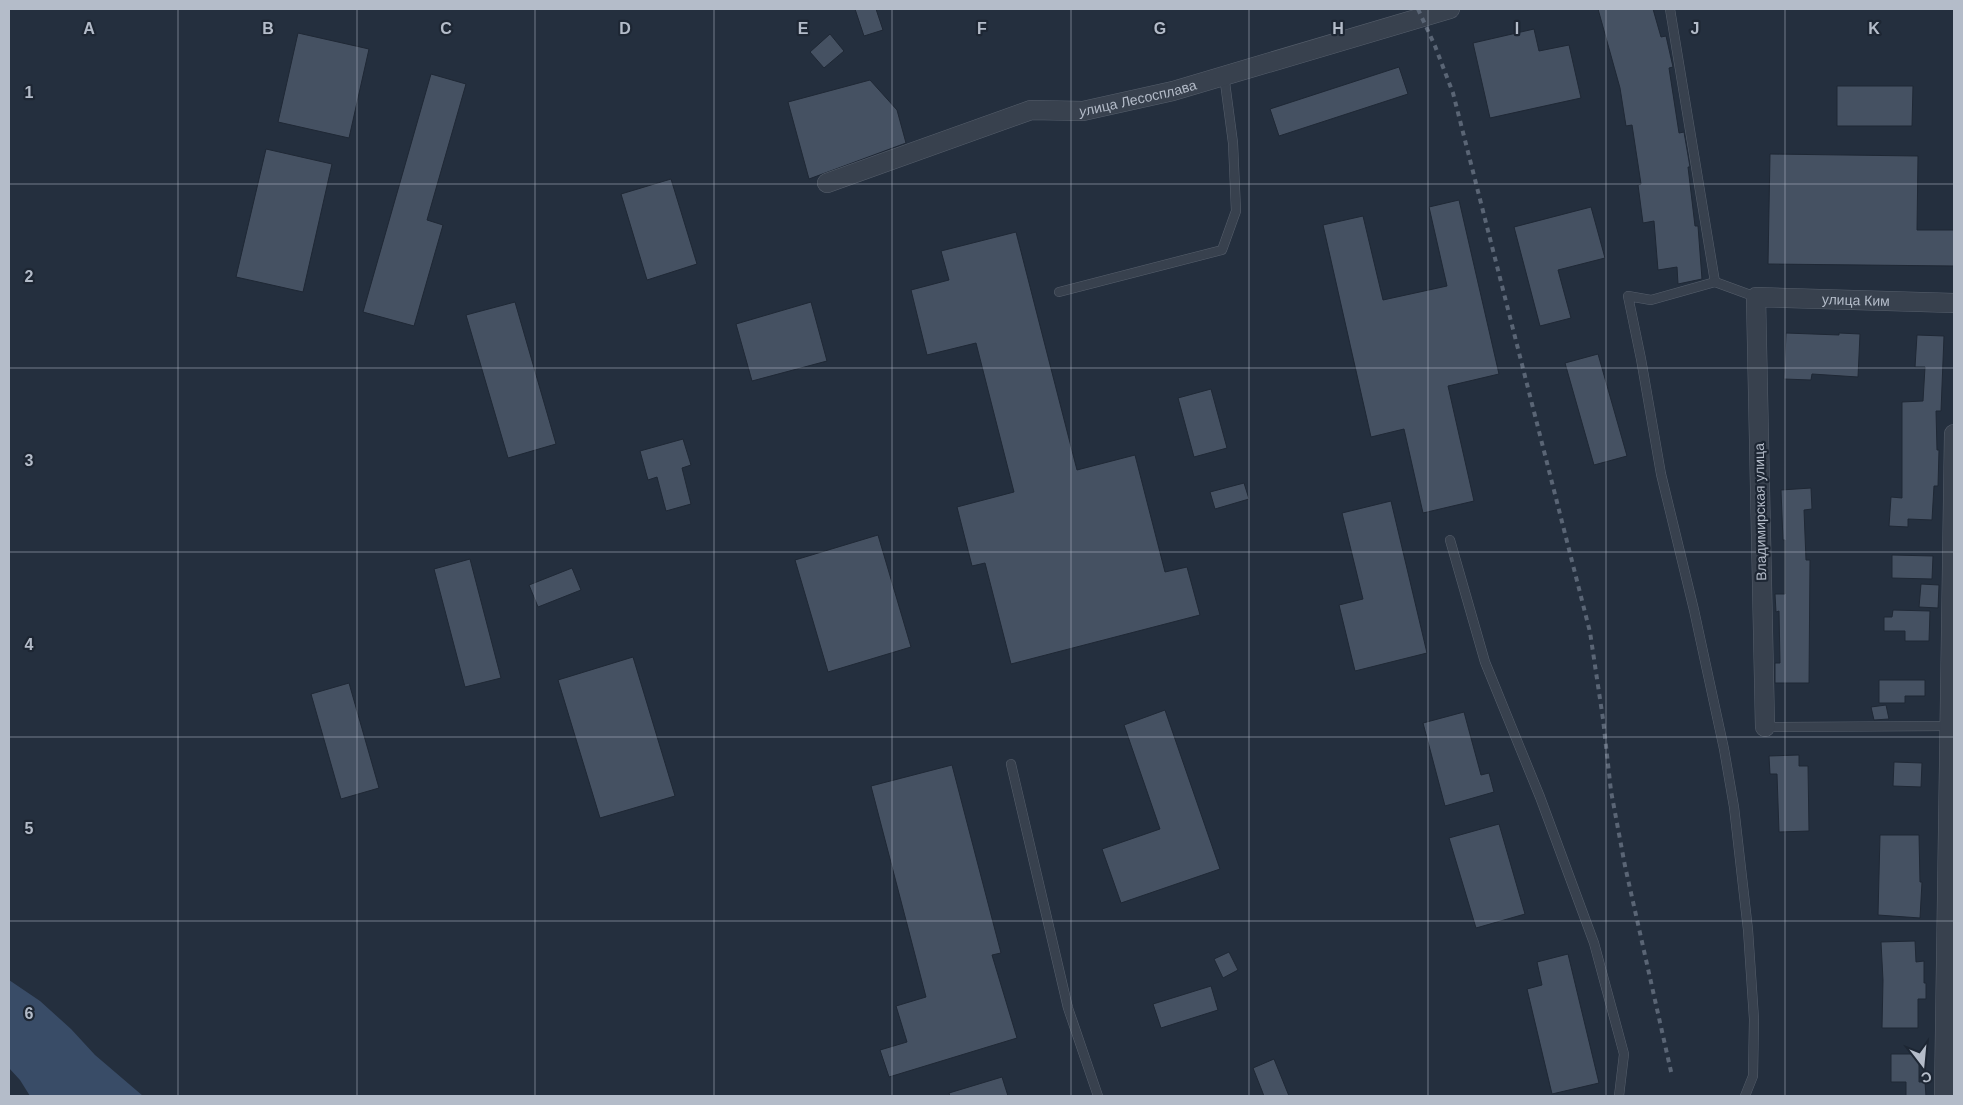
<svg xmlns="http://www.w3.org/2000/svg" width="1963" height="1105" viewBox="0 0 1963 1105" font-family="Arial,sans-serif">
<rect width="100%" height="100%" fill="#242f3e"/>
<polygon fill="#394c67" points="9,980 40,1001 71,1029 95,1055 143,1096 30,1096 20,1080 9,1068"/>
<g fill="#455162" stroke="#1f2835">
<polygon points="855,9 876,9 883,30 864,36"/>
<polygon points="1598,9 1653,9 1661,37 1666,36 1673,67 1669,68 1679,133 1684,132 1690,167 1688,167 1695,226 1698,226 1702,279 1678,284 1677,267 1658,270 1654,221 1643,223 1638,185 1641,184 1632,125 1626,126 1620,88"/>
<polygon points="1534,29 1539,51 1569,45 1581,98 1490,118 1473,43"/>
<polygon points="298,33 369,49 349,138 278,122"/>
<polygon points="830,34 844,51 824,68 810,52"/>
<polygon points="1399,67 1408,94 1279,136 1270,109"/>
<polygon points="431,74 466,84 427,220 443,225 414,326 363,312"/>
<polygon points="870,80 897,110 906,143 809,179 788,102"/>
<polygon points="1837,86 1913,86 1912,126 1837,126"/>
<polygon points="266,149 332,164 303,292 236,277"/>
<polygon points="1770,154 1918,156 1917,230 1954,230 1954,266 1768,264"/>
<polygon points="671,179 697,264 647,280 621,194"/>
<polygon points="1459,200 1499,374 1448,386 1474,501 1423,513 1404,429 1371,437 1323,225 1363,216 1383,300 1447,286 1429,207"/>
<polygon points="1591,207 1605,258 1558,270 1571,318 1540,326 1514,227"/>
<polygon points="1016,232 1077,470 1135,455 1165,572 1187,567 1200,615 1011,664 985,563 972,566 957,507 1014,492 976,343 927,355 911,290 949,280 941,251"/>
<polygon points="515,302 556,444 508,458 466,315"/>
<polygon points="811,302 827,361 752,381 736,324"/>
<polygon points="1786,333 1839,335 1839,333 1860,334 1858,377 1812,374 1811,380 1784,379"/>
<polygon points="1917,335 1944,336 1941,411 1936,411 1937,450 1939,450 1938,486 1934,486 1932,520 1908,519 1908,527 1889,526 1891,497 1902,498 1902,402 1923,401 1925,367 1915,367"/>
<polygon points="1598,354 1627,456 1594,465 1565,363"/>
<polygon points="1211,389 1227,448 1194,457 1178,398"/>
<polygon points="683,439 691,465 682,468 691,504 666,511 657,477 648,480 640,451"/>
<polygon points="1244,483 1249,499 1215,509 1210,492"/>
<polygon points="1811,488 1812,509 1804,510 1806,560 1810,560 1809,683 1775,683 1775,663 1780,663 1779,611 1776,612 1775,594 1785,594 1785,540 1783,540 1781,490"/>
<polygon points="1391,501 1427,653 1355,671 1339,605 1363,599 1342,513"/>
<polygon points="878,535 911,647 828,672 795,560"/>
<polygon points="1892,555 1933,556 1932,579 1892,578"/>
<polygon points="470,559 501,678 465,687 434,569"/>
<polygon points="572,568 581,590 538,607 529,585"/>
<polygon points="1921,584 1939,585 1938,608 1919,607"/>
<polygon points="1893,610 1930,611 1929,641 1905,641 1905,631 1884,631 1884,617 1892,617"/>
<polygon points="633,657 675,796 600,818 558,680"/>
<polygon points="1879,680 1925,680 1925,696 1905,696 1905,703 1879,703"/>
<polygon points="349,683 379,788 341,799 311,694"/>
<polygon points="1886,705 1889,719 1874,720 1871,707"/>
<polygon points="1165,710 1220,869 1121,903 1102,849 1160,829 1124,725"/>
<polygon points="1464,712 1481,775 1489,773 1494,792 1445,806 1423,723"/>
<polygon points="1799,755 1799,766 1808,766 1809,831 1779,832 1777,774 1770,774 1769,756"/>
<polygon points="1894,762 1922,763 1921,787 1893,786"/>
<polygon points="952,765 1001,953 992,955 1017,1038 889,1077 880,1050 907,1042 896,1006 926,997 871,786"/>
<polygon points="1499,824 1525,914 1476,928 1449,838"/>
<polygon points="1880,835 1919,835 1920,882 1922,882 1920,918 1878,915"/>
<polygon points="1915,941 1916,962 1924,961 1924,983 1926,983 1926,999 1918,999 1918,1028 1882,1028 1883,980 1881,942"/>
<polygon points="1229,952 1238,970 1223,978 1214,959"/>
<polygon points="1568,954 1599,1083 1552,1094 1527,989 1542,985 1537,962"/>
<polygon points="1211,986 1218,1010 1161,1028 1153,1004"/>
<polygon points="1891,1054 1919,1054 1919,1082 1925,1082 1926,1096 1906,1096 1906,1082 1891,1082"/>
<polygon points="1274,1059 1289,1096 1264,1096 1253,1068"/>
<polygon points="1002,1077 1008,1096 950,1096 949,1093"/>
</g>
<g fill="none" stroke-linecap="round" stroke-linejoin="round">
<defs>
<g id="service">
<polyline points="1670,9 1715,282 1756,297"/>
<polyline points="1715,282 1651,300 1628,296 1641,359 1661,474 1694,610 1724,749 1734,807 1748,930 1754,1019 1753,1076 1745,1096"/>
<polyline points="1059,292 1222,250 1236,211 1233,143 1224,75"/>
<polyline points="1450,540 1485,662 1540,797 1594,943 1624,1054 1619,1096"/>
<polyline points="1765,727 1952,726"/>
<polyline points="1011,764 1068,1008 1098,1096"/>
</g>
<g id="minor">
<path id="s1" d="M827 183 1031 110 1083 111 1173 91 1450 9"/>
<path id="s2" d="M1765 727 1756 297 1954 303"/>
<polyline points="1944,1096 1954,434"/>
</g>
</defs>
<use href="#service" stroke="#565f6c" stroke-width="10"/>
<use href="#minor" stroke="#565f6c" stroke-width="20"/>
<use href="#service" stroke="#38414e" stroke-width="9"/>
<use href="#minor" stroke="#38414e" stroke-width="19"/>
<polyline stroke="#5a6575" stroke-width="4" stroke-dasharray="5 5" stroke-linecap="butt" points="1418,9 1435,46 1453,93 1590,632 1603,719 1611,791 1625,866 1672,1076"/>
</g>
<path fill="none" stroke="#b4bcc9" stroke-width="1" stroke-opacity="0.55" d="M178 9V1096M357 9V1096M535 9V1096M714 9V1096M892 9V1096M1071 9V1096M1249 9V1096M1428 9V1096M1606 9V1096M1785 9V1096M9 184H1954M9 368H1954M9 552H1954M9 737H1954M9 921H1954"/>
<g text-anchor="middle" stroke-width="4.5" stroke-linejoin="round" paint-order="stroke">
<g font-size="14" fill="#b4bcc9" stroke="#1d2633">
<text dy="5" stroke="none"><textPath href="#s1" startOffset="325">улица Лесосплава</textPath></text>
<text dy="5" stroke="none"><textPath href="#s2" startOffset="530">улица Ким</textPath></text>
<text transform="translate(1760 512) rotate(-91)" y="5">Владимирская улица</text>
</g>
</g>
<g font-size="16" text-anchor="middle" font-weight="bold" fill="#b4bcc9" stroke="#1d2633" stroke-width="4.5" stroke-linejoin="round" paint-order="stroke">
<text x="89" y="34">A</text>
<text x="268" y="34">B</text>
<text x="446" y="34">C</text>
<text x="625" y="34">D</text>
<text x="803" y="34">E</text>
<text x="982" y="34">F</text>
<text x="1160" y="34">G</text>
<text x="1338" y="34">H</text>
<text x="1517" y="34">I</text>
<text x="1695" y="34">J</text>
<text x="1874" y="34">K</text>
<text x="29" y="98">1</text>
<text x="29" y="282">2</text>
<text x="29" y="466">3</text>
<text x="29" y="650">4</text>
<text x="29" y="834">5</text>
<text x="29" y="1019">6</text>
</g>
<rect width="1963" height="1105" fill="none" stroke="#b4bcc9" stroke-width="20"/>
<g transform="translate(1923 1065) rotate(164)" stroke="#1d2633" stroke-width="4" paint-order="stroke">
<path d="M0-4L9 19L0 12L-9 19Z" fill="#b4bcc9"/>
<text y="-8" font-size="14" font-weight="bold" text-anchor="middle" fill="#b4bcc9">С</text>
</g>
</svg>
